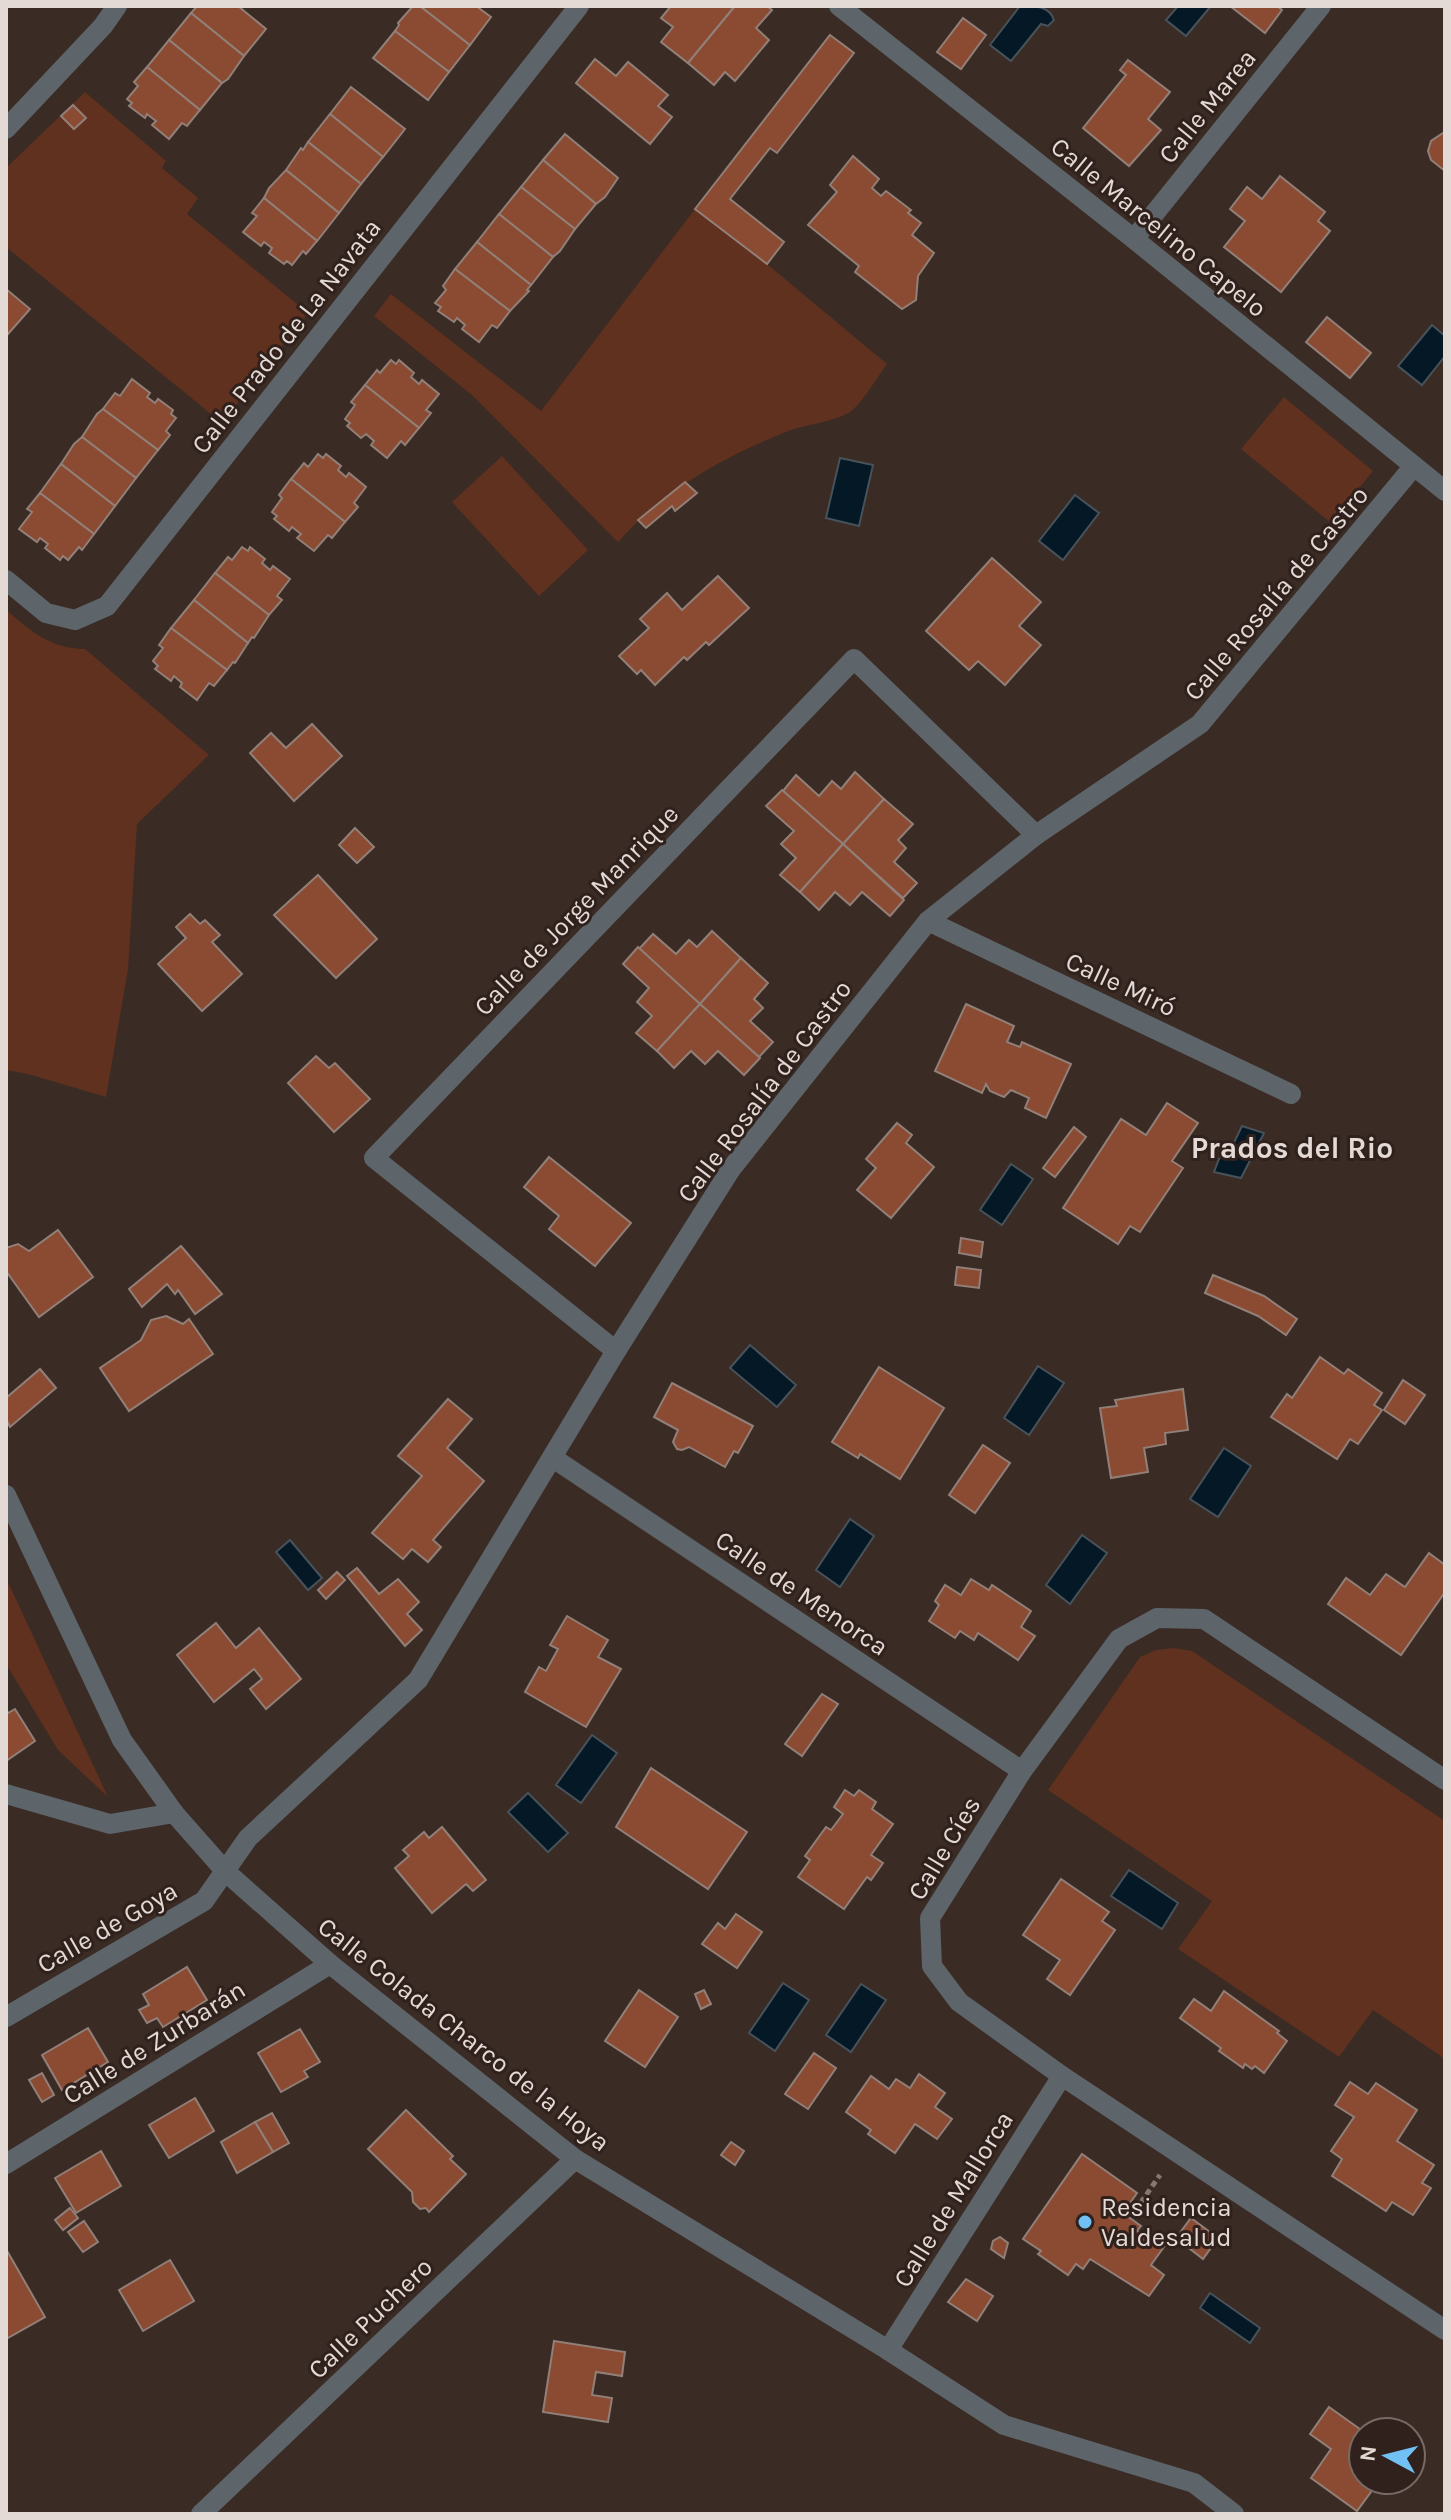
<svg xmlns="http://www.w3.org/2000/svg" width="1451" height="2520" viewBox="0 0 1451 2520" font-family="Karla,sans-serif">
<rect width="100%" height="100%" fill="#3a2b25"/>
<g fill="#5f311e">
<polygon points="85,92 166,161 162,168 198,198 187,214 308,313 222,423 6,247 6,168"/>
<path d="M695 209 767 264 887 364C879 375 860 406 850 412 839 420 806 425 791 430 723 457 668 487 618 542L473 396 374 316 391 294 541 411Z"/>
<polygon points="1284,397 1373,471 1331,523 1241,449"/>
<polygon points="502,456 588,550 539,596 452,502"/>
<path d="M6 610C33 632 49 648 85 649L209 755 137 824 128 969 106 1097 28 1074 6 1070Z"/>
<polygon points="6,1578 108,1797 58,1750 6,1664"/>
<polygon points="1174,1648 1192,1651 1445,1821 1445,2059 1373,2010 1339,2057 1178,1949 1212,1901 1048,1790 1140,1657 1156,1650"/>
</g>
<g fill="#041825" stroke="#47525a" stroke-width="2">
<path d="M1020 6C1034 6 1049 5 1054 20L1048 26 1041 24 1011 61 990 45Z"/>
<polygon points="1178,6 1211,6 1186,36 1166,20"/>
<polygon points="1432,325 1445,336 1445,356 1422,385 1398,366"/>
<polygon points="840,458 873,465 859,526 826,518"/>
<polygon points="1075,495 1099,513 1063,560 1039,541"/>
<polygon points="1242,1126 1264,1133 1241,1178 1214,1172 1219,1159 1229,1153"/>
<polygon points="1011,1164 1033,1179 1002,1225 980,1210"/>
<polygon points="750,1345 796,1385 777,1407 730,1368"/>
<polygon points="1038,1366 1064,1383 1029,1435 1004,1418"/>
<polygon points="1224,1448 1251,1466 1218,1517 1190,1499"/>
<polygon points="850,1519 874,1536 840,1587 816,1570"/>
<polygon points="1082,1535 1107,1553 1070,1604 1046,1585"/>
<polygon points="290,1540 322,1578 308,1590 276,1552"/>
<polygon points="592,1735 617,1753 581,1803 556,1785"/>
<polygon points="528,1793 568,1833 548,1852 508,1812"/>
<polygon points="1129,1870 1178,1903 1162,1929 1111,1896"/>
<polygon points="783,1983 809,2000 775,2051 749,2033"/>
<polygon points="861,1984 886,2000 851,2052 826,2035"/>
<polygon points="1210,2293 1260,2328 1250,2343 1200,2308"/>
</g>
<g fill="#8a4b32" stroke="#917f78" stroke-width="2">
<polygon points="197,6 238,6 266,29 244,56 191,13"/>
<polygon points="413,6 420,6 470,45 449,72 395,31 399,25 398,23"/>
<polygon points="420,6 476,6 491,17 470,45"/>
<polygon points="671,6 735,6 688,63 661,42 673,27 661,18"/>
<polygon points="735,6 767,6 772,10 756,28 769,40 735,81 725,72 714,85 688,63"/>
<polygon points="1230,6 1277,6 1282,10 1265,33"/>
<polygon points="191,13 244,56 228,79 222,83 169,40"/>
<polygon points="963,18 986,35 961,69 937,52"/>
<polygon points="395,31 449,72 428,100 373,58"/>
<polygon points="830,35 854,53 777,153 770,148 730,199 784,242 767,264 695,209"/>
<polygon points="169,40 222,83 200,110 147,67"/>
<polygon points="595,59 616,76 628,62 668,95 658,106 672,117 650,144 576,83"/>
<polygon points="1128,60 1170,92 1148,119 1161,130 1129,166 1083,128 1126,75 1120,70"/>
<polygon points="147,67 200,110 187,126 182,123 169,139 152,125 156,121 147,114 145,118 129,106 132,103 127,99 138,86 134,82"/>
<polygon points="351,87 405,129 383,157 330,114"/>
<polygon points="73,105 86,118 74,129 61,116"/>
<polygon points="330,114 383,157 361,184 308,142"/>
<polygon points="1443,133 1445,133 1445,171 1431,160 1428,151 1431,141"/>
<polygon points="565,134 618,178 605,197 596,204 543,160"/>
<polygon points="308,142 361,184 339,213 286,170 301,148 303,150"/>
<polygon points="853,156 879,179 872,188 881,196 886,191 911,210 908,213 921,223 912,235 934,253 918,276 916,300 902,309 855,272 859,266 808,225 837,192 830,185"/>
<polygon points="543,160 596,204 575,229 521,187"/>
<polygon points="286,170 339,213 317,241 264,198 269,188"/>
<polygon points="1280,176 1325,212 1318,221 1330,231 1281,292 1224,247 1245,221 1230,209 1247,187 1262,199"/>
<polygon points="521,187 575,229 560,251 553,257 499,214"/>
<polygon points="264,198 317,241 306,254 303,251 292,265 287,261 284,264 269,253 272,248 264,242 261,246 243,232 257,216 252,213"/>
<polygon points="499,214 553,257 531,285 477,242"/>
<polygon points="477,242 531,285 527,290 529,291 510,311 455,269"/>
<polygon points="455,269 510,311 497,328 492,325 479,342 462,329 465,325 457,318 454,322 438,311 441,307 435,303 446,290 443,286"/>
<polygon points="6,289 30,309 8,334 6,332"/>
<polygon points="1327,317 1371,353 1350,378 1306,342"/>
<polygon points="391,360 396,364 399,360 414,373 411,377 419,384 422,380 439,394 426,410 431,413 419,428 365,385 377,370 380,373"/>
<polygon points="132,379 150,393 147,397 155,403 158,399 173,410 171,414 176,418 166,431 170,435 158,450 103,409 115,393 120,396"/>
<polygon points="365,385 419,428 405,445 401,441 387,458 371,445 374,441 366,434 361,438 347,426 350,423 345,419 355,405 351,402"/>
<polygon points="103,409 158,450 136,478 82,437 97,414"/>
<polygon points="82,437 136,478 115,506 61,464 74,444"/>
<polygon points="318,454 323,458 326,454 341,466 338,470 346,477 349,473 366,487 354,503 358,507 345,522 291,479 304,463 308,467"/>
<polygon points="61,464 115,506 94,534 40,493"/>
<polygon points="291,479 345,522 332,538 328,535 314,551 297,538 301,534 292,527 289,531 274,519 277,516 272,512 282,498 279,495"/>
<polygon points="685,482 697,493 675,511 672,506 646,528 638,520"/>
<polygon points="40,493 94,534 82,550 79,547 68,560 63,556 60,560 45,548 48,544 40,538 37,542 19,529 32,512 27,509"/>
<polygon points="242,547 248,551 250,547 265,559 262,563 270,570 273,566 290,579 277,596 282,600 269,615 215,573 228,557 232,560"/>
<polygon points="992,558 1041,602 1019,626 1041,645 1005,685 978,661 969,670 926,631"/>
<polygon points="215,573 269,615 254,638 252,637 248,643 194,600"/>
<polygon points="718,576 749,608 709,645 706,642 687,660 684,657 655,685 641,670 637,674 619,656 649,628 640,619 667,593 682,610"/>
<polygon points="194,600 248,643 235,663 233,662 227,670 171,628"/>
<polygon points="171,628 227,670 214,686 209,683 197,700 180,687 182,683 174,676 171,681 155,669 158,666 153,661 163,648 159,645"/>
<polygon points="312,724 342,756 294,801 250,753 271,733 286,748"/>
<polygon points="855,772 884,799 843,844 783,791 796,775 819,796 832,781 841,789"/>
<polygon points="782,790 843,844 800,892 780,875 796,858 781,844 794,831 766,806"/>
<polygon points="884,799 913,824 898,840 906,848 894,862 917,883 903,898 843,844"/>
<polygon points="355,828 374,847 357,863 339,845"/>
<polygon points="843,844 904,900 890,916 862,892 850,905 835,892 819,910 800,892"/>
<polygon points="318,875 377,939 336,978 274,915"/>
<polygon points="190,914 200,924 205,920 220,935 212,942 242,974 202,1011 158,964 186,938 176,927"/>
<polygon points="712,931 741,958 700,1004 639,949 653,934 676,954 689,940 697,947"/>
<polygon points="638,947 700,1004 657,1051 636,1033 652,1016 637,1002 649,988 623,964"/>
<polygon points="741,958 768,983 754,999 763,1008 750,1021 773,1042 759,1057 700,1004"/>
<polygon points="700,1004 760,1058 744,1075 718,1051 705,1064 691,1051 674,1068 657,1051"/>
<polygon points="966,1004 1014,1026 1007,1042 1020,1047 1022,1042 1071,1064 1046,1118 1025,1108 1029,1098 1011,1090 1004,1097 990,1091 986,1084 982,1093 935,1071"/>
<polygon points="316,1056 329,1068 335,1063 370,1099 334,1132 288,1083"/>
<polygon points="1167,1103 1198,1123 1172,1161 1183,1168 1140,1232 1130,1226 1118,1244 1063,1208 1121,1119 1146,1135"/>
<polygon points="897,1123 912,1135 906,1143 934,1167 891,1218 857,1190 876,1168 866,1159"/>
<polygon points="1074,1127 1086,1137 1055,1177 1043,1168"/>
<polygon points="549,1157 631,1223 595,1266 549,1229 559,1216 524,1187"/>
<polygon points="58,1230 93,1277 39,1317 6,1271 6,1248 18,1244 29,1251"/>
<polygon points="961,1238 983,1242 981,1257 959,1253"/>
<polygon points="181,1246 222,1294 195,1314 178,1290 175,1294 167,1284 142,1307 129,1289"/>
<polygon points="957,1267 981,1270 979,1288 955,1285"/>
<polygon points="1213,1275 1264,1296 1297,1319 1286,1335 1258,1316 1205,1293"/>
<polygon points="166,1316 183,1324 189,1319 213,1354 129,1411 100,1368 141,1340 151,1320"/>
<polygon points="1320,1357 1344,1374 1348,1369 1382,1393 1374,1405 1382,1410 1358,1444 1350,1439 1337,1459 1271,1417 1287,1394 1292,1398"/>
<polygon points="879,1367 944,1408 900,1479 860,1454 858,1458 832,1442"/>
<polygon points="40,1369 56,1388 10,1427 6,1419 6,1398"/>
<polygon points="1403,1380 1425,1395 1405,1424 1384,1410"/>
<polygon points="672,1383 753,1426 738,1453 734,1451 725,1467 689,1447 682,1450 677,1449 673,1442 678,1430 654,1417"/>
<polygon points="1183,1389 1188,1430 1165,1433 1166,1444 1144,1448 1148,1472 1111,1478 1100,1408 1117,1406 1115,1400"/>
<polygon points="448,1399 472,1419 447,1448 484,1481 433,1540 441,1547 428,1562 412,1549 403,1559 372,1533 422,1476 398,1456"/>
<polygon points="983,1445 1010,1463 975,1513 949,1495"/>
<polygon points="1429,1553 1445,1565 1445,1592 1401,1655 1328,1604 1346,1578 1370,1595 1386,1574 1405,1587"/>
<polygon points="357,1568 379,1594 398,1579 419,1602 407,1614 422,1630 405,1646 347,1576"/>
<polygon points="337,1572 345,1580 326,1599 318,1590"/>
<polygon points="971,1579 989,1590 992,1585 1031,1611 1021,1627 1035,1636 1018,1660 978,1633 974,1640 960,1631 955,1638 929,1621 939,1605 935,1601 945,1585 961,1595"/>
<polygon points="567,1616 608,1640 598,1657 621,1669 586,1727 525,1692 539,1667 546,1671 558,1649 550,1645"/>
<polygon points="216,1623 236,1648 259,1628 301,1679 266,1709 250,1689 262,1679 254,1669 214,1702 177,1655"/>
<polygon points="822,1694 838,1704 802,1756 785,1744"/>
<polygon points="6,1709 8,1713 15,1709 35,1741 6,1761"/>
<polygon points="651,1768 747,1832 708,1889 616,1827"/>
<polygon points="845,1790 854,1796 859,1790 876,1802 872,1809 893,1824 871,1855 883,1863 871,1880 867,1877 844,1909 798,1877 810,1860 805,1856 826,1827 831,1830 843,1814 834,1807"/>
<polygon points="442,1827 486,1880 473,1891 466,1884 432,1913 395,1868 409,1856 403,1850 424,1832 429,1838"/>
<polygon points="1061,1879 1109,1912 1102,1921 1115,1930 1070,1995 1047,1979 1060,1960 1023,1935"/>
<polygon points="736,1914 762,1932 737,1968 702,1944 718,1923 725,1929"/>
<polygon points="187,1967 207,2000 163,2027 157,2018 147,2023 139,2010 149,2005 143,1994"/>
<polygon points="639,1990 678,2017 645,2067 605,2041"/>
<polygon points="704,1990 711,2004 701,2009 695,1994"/>
<polygon points="1224,1991 1279,2031 1277,2033 1287,2041 1264,2073 1255,2066 1252,2069 1245,2064 1243,2068 1219,2051 1221,2048 1180,2018 1194,1999 1211,2011"/>
<polygon points="88,2028 108,2062 62,2090 42,2055"/>
<polygon points="300,2029 320,2062 304,2071 308,2077 281,2092 258,2053"/>
<polygon points="814,2053 836,2068 808,2109 785,2094"/>
<polygon points="42,2073 54,2095 42,2102 29,2080"/>
<polygon points="919,2074 945,2093 935,2107 952,2119 937,2139 915,2124 895,2153 868,2134 871,2130 846,2112 871,2076 889,2089 896,2079 910,2088"/>
<polygon points="1350,2082 1368,2094 1376,2083 1417,2110 1397,2141 1434,2165 1422,2183 1431,2188 1413,2215 1392,2202 1386,2211 1332,2176 1342,2159 1331,2151 1354,2117 1335,2105"/>
<polygon points="195,2098 214,2131 169,2158 149,2125"/>
<polygon points="406,2110 453,2156 450,2159 466,2174 429,2212 426,2208 420,2209 413,2202 412,2192 368,2149"/>
<polygon points="272,2113 289,2143 273,2152 255,2122"/>
<polygon points="255,2122 273,2152 237,2173 221,2142"/>
<polygon points="731,2142 744,2151 735,2165 721,2155"/>
<polygon points="101,2151 121,2186 76,2213 55,2178"/>
<polygon points="1082,2154 1137,2193 1123,2213 1141,2226 1137,2231 1143,2235 1147,2230 1166,2244 1151,2265 1164,2275 1149,2296 1090,2259 1083,2269 1076,2264 1068,2275 1038,2254 1041,2251 1023,2239"/>
<polygon points="70,2208 78,2218 63,2230 55,2220"/>
<polygon points="1191,2218 1218,2238 1203,2259 1176,2238"/>
<polygon points="84,2221 98,2242 83,2252 68,2232"/>
<polygon points="1000,2237 1008,2243 1004,2258 991,2249 993,2241"/>
<polygon points="6,2249 45,2317 6,2339"/>
<polygon points="170,2260 194,2301 143,2331 119,2290"/>
<polygon points="966,2279 993,2296 977,2321 948,2302"/>
<polygon points="554,2341 625,2352 622,2376 596,2372 592,2395 612,2398 608,2422 543,2412"/>
<polygon points="1329,2407 1364,2432 1363,2480 1379,2481 1357,2511 1311,2478 1331,2449 1310,2434"/>
</g>
<g fill="none" stroke-linecap="round" stroke-linejoin="round">
<polyline stroke="#867974" stroke-width="5" stroke-dasharray="6 4" stroke-linecap="butt" points="1135,2211 1160,2175"/>
<g stroke="#5e656a" stroke-width="20">
<polyline points="839,6 1134,239 1445,491"/>
<polyline points="6,129 103,26 117,6"/>
<polyline points="1134,239 1321,6"/>
<polyline points="6,580 46,613 75,620 107,606 579,6"/>
<polyline points="928,921 1291,1094"/>
<polyline points="616,1351 374,1158 854,659 1036,835"/>
<polyline points="553,1458 1022,1771"/>
<polyline points="6,1495 122,1740 174,1813 226,1872 330,1964 575,2159 888,2350 1004,2425 1194,2483 1234,2514"/>
<polyline points="1445,1780 1204,1619 1157,1618 1119,1639 1022,1771 930,1918 932,1966 959,2002 1062,2076 1445,2330"/>
<polyline points="6,1794 110,1824 174,1813"/>
<polyline points="6,2017 204,1901 248,1838 418,1680 616,1351 731,1169 928,921 1036,835 1200,724 1414,466"/>
<polyline points="6,2164 330,1964"/>
<polyline points="888,2350 1062,2076"/>
<polyline points="201,2514 575,2159"/>
</g>
</g>
<circle fill="#72c1f5" stroke="#30211c" stroke-width="3" cx="1085" cy="2222" r="8"/>
<g text-anchor="middle" stroke-width="6" stroke-linejoin="round" paint-order="stroke">
<g font-size="26" fill="#e3d9d5" stroke="#30211c">
<text transform="translate(1207 106) rotate(-51)" y="9">Calle Marea</text>
<text transform="translate(1159 227) rotate(39)" y="9">Calle Marcelino Capelo</text>
<text transform="translate(286 336) rotate(-52)" y="9">Calle Prado de La Navata</text>
<text transform="translate(1276 593) rotate(-50)" y="9">Calle Rosalía de Castro</text>
<text transform="translate(576 910) rotate(-46)" y="9">Calle de Jorge Manrique</text>
<text transform="translate(1121 984) rotate(25)" y="9">Calle Miró</text>
<text transform="translate(764 1091) rotate(-53)" y="9">Calle Rosalía de Castro</text>
<text transform="translate(802 1593) rotate(34)" y="9">Calle de Menorca</text>
<text transform="translate(944 1848) rotate(-59)" y="9">Calle Cíes</text>
<text transform="translate(107 1927) rotate(-30)" y="9">Calle de Goya</text>
<text transform="translate(464 2034) rotate(38)" y="9">Calle Colada Charco de la Hoya</text>
<text transform="translate(154 2042) rotate(-32)" y="9">Calle de Zurbarán</text>
<text transform="translate(953 2199) rotate(-58)" y="9">Calle de Mallorca</text>
<text transform="translate(370 2318) rotate(-44)" y="9">Calle Puchero</text>
</g>
<g font-size="26" fill="#e3d9d5" stroke="#30211c" text-anchor="start">
<text x="1101" y="2216">Residencia<tspan x="1101" dy="30">Valdesalud</tspan></text>
</g>
<g font-size="30" font-weight="bold" fill="#e3d9d5" stroke="#30211c">
<text x="1292" y="1158">Prados del Rio</text>
</g>
</g>
<rect width="1451" height="2520" fill="none" stroke="#e3d9d5" stroke-width="16"/>
<g transform="translate(1387 2456) rotate(277)"><circle r="38" fill="#30211c" stroke="#786b66" stroke-width="2"/>
<path d="M0-6L14 30L0 20L-14 30Z" fill="#72c1f5"/>
<text y="-12" font-size="22" font-weight="bold" text-anchor="middle" fill="#e3d9d5">N</text>
</g>
</svg>
